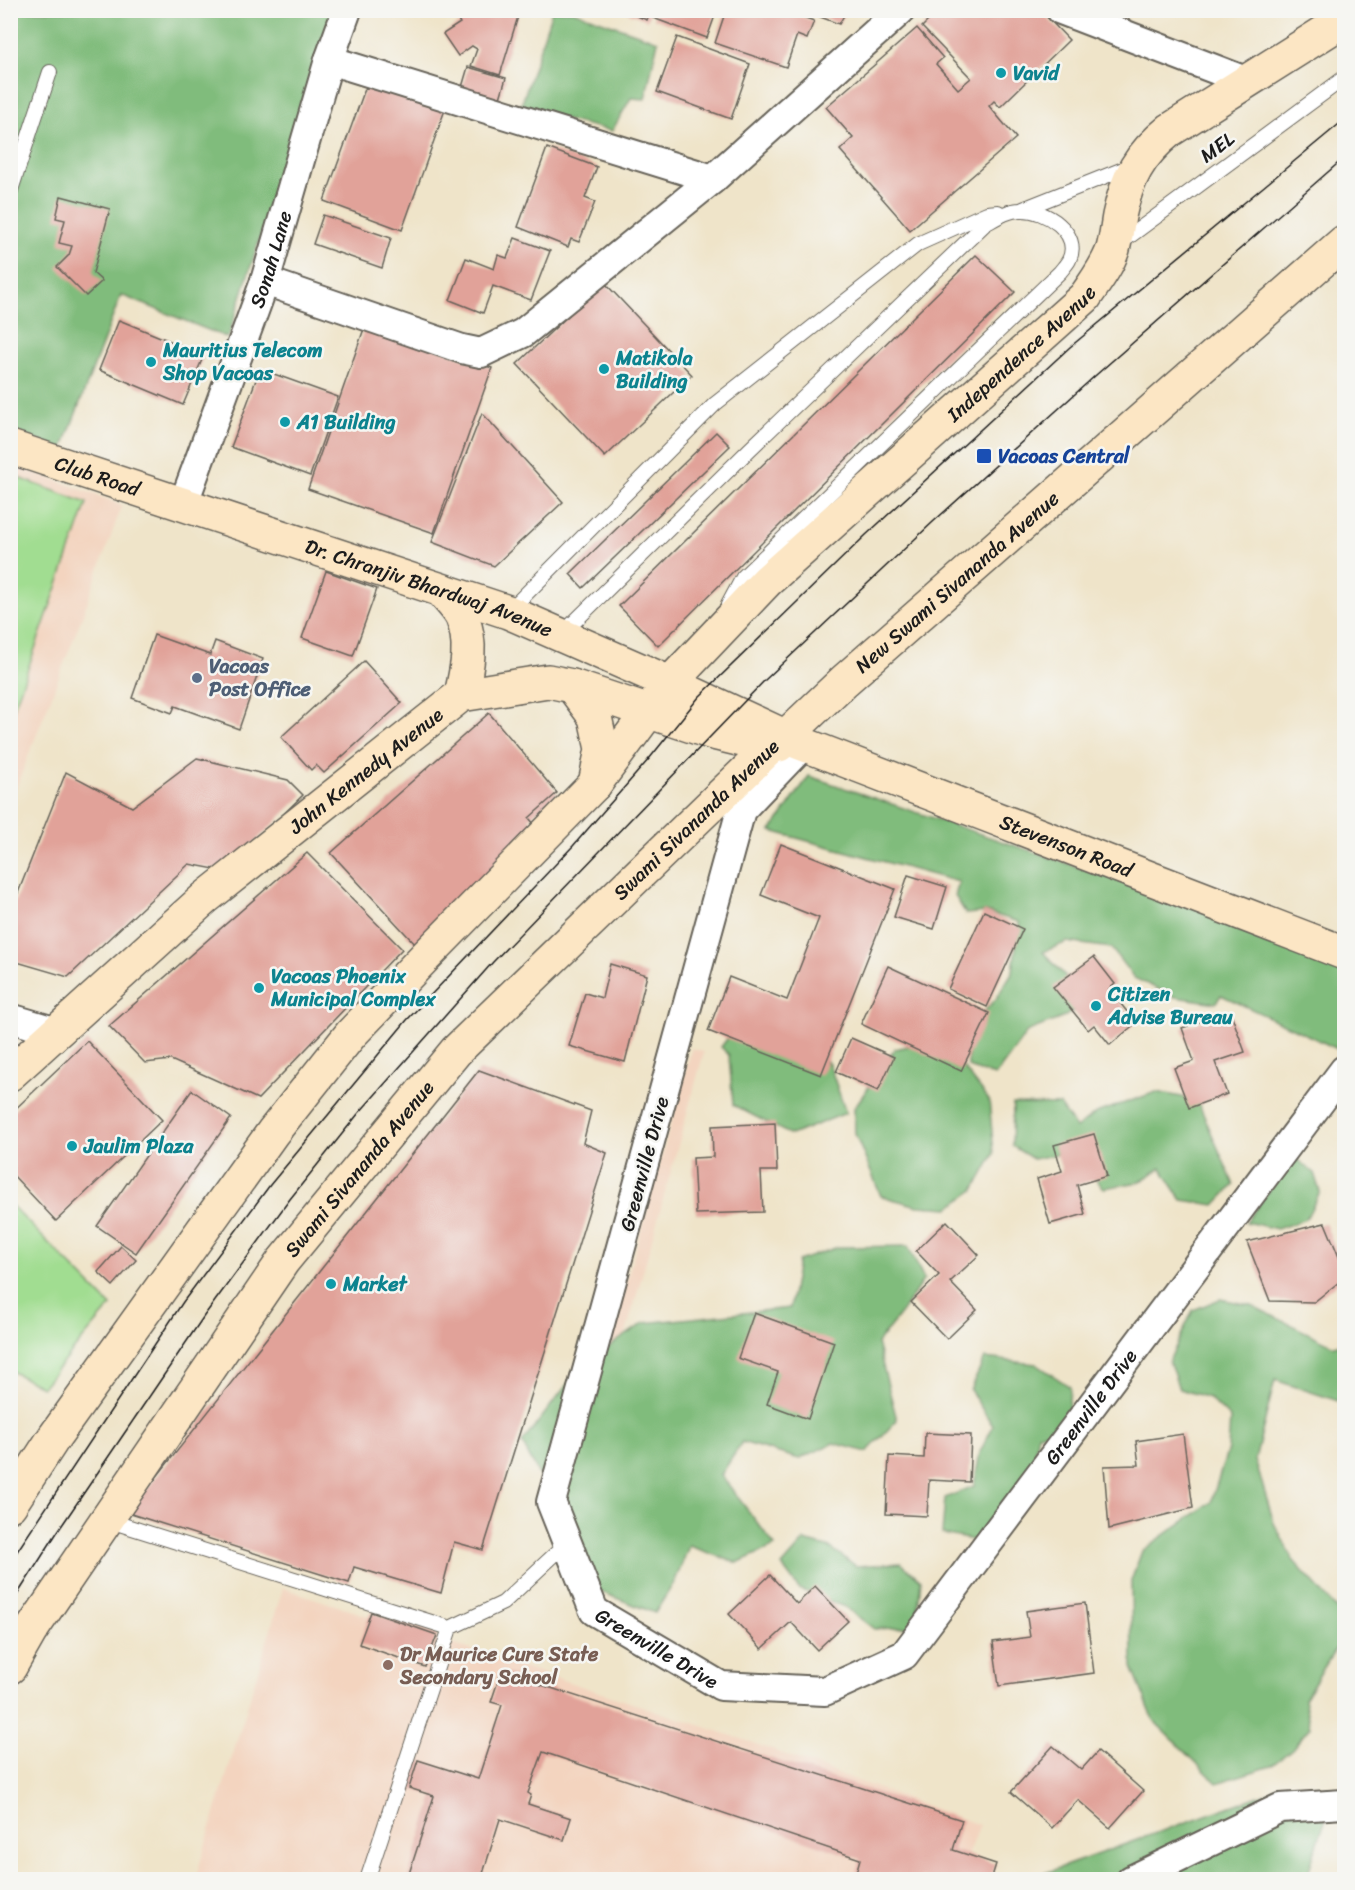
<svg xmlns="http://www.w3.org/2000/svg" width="1355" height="1890" viewBox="0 0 1355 1890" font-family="Sriracha,sans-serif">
<rect width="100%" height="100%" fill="#f6f6f2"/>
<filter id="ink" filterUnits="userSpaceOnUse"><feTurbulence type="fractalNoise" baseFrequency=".0167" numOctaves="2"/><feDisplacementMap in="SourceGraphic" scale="12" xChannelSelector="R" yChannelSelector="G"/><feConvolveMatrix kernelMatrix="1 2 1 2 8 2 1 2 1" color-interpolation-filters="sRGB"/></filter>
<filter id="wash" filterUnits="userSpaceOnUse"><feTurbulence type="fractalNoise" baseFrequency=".008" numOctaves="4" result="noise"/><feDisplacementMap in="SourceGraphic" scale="24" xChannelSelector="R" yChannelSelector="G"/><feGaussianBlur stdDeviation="1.35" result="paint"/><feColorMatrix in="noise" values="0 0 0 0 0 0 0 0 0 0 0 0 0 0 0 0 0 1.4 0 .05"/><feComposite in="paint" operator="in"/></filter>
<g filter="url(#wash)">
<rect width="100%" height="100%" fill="#efe4c9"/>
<g fill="#f3d4bf">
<polygon points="11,463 122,505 83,614 11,801"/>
<polygon points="692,1048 704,1052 606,1405 593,1401"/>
<polygon points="283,1588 750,1742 979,1825 958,1879 195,1880"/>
</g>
<g fill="#a1dd91" stroke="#5e7c56" stroke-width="1.5">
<polygon points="11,475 87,503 11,716 10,475"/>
<polygon points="10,1204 111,1306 42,1387 11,1371"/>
</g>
<g fill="#80bc7b" stroke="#4e6c4c" stroke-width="1.5">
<polygon points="10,11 332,11 228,338 121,295 62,450 11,430"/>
<polygon points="552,11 573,11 658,41 645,99 631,98 612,131 520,109"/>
<polygon points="809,776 1344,957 1344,1052 1221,995 1216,1003 1175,997 1134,978 1111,948 1067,942 1043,952 1066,977 1081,1006 1062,1018 1028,1031 995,1076 968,1067 969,1027 996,999 1013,971 1019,922 986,912 966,914 955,896 959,882 771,831"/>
<polygon points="741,1020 816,1044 830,1066 846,1113 791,1135 733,1105 729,1055 721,1047"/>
<polygon points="931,1041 957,1059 989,1100 994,1154 974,1190 949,1208 918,1206 881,1196 855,1134 854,1108 895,1049"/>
<polygon points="1156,1092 1197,1100 1234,1185 1215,1205 1182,1200 1161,1168 1139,1182 1104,1188 1085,1168 1074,1151 1033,1159 1012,1146 1013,1104 1060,1105 1076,1128 1096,1113"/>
<polygon points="1294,1157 1314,1173 1320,1192 1306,1219 1277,1229 1246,1222"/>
<polygon points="908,1246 924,1279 901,1313 877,1343 897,1420 867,1452 833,1443 799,1459 742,1442 721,1475 775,1546 737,1563 689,1546 675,1581 655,1613 593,1589 571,1534 522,1443 582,1365 644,1323 790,1308 798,1261 838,1247"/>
<polygon points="1220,1299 1251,1305 1334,1346 1344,1343 1344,1403 1275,1380 1255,1460 1274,1523 1293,1560 1344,1617 1344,1636 1304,1699 1310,1727 1292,1749 1271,1766 1217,1783 1154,1721 1132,1667 1131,1581 1142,1551 1211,1502 1228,1449 1230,1418 1209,1398 1179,1389 1169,1361 1193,1310"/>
<polygon points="985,1358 1036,1364 1070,1387 1067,1429 1038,1434 1031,1474 983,1542 942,1534 945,1498 974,1486 980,1452 993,1426 970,1390"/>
<polygon points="804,1541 831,1548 856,1566 901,1563 921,1580 916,1627 874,1629 845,1607 799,1589 782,1566"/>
<polygon points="1281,1788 1335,1791 1306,1879 1026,1880"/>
</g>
<g id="blocks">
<g fill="#e1a299">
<polygon points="456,10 520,10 500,75 471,66 477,49 472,46 458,56 443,34 460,23 453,12"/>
<polygon points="622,10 651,10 647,20"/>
<polygon points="656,10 717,10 707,38 653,18"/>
<polygon points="726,10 784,10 814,21 807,39 797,35 786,67 715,43"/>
<polygon points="802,10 847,10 839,24"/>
<polygon points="939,10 1030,10 1042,12 1069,40 1000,107 994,101 989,106 1016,138 910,230 840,150 853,138 826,107 917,28 943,58 936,64 958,89 971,78 922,27"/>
<polygon points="677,37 750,64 731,119 657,92"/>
<polygon points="468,67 506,78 498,105 460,94"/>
<polygon points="377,82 446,107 402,230 324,201 365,89"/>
<polygon points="547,148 597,167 585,198 595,202 579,242 571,239 568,247 518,227"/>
<polygon points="61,196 110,209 93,273 102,281 86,296 57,267 69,255 72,246 59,243 65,220 56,218"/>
<polygon points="323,215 391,238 382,268 313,244"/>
<polygon points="515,238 550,251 531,300 493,286 483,313 450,300 466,258 494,269 498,255 507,258"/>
<polygon points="976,255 1015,292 658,646 619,606"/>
<polygon points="604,282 692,375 605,457 517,364"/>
<polygon points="119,320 204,355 183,405 99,370"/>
<polygon points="366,323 492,368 434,533 308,489"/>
<polygon points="260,369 338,397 310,476 231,447"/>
<polygon points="482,413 563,502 494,566 432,542"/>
<polygon points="716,432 730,446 583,588 570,574"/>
<polygon points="326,571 377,589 353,656 302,638"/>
<polygon points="154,635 210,655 215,641 263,659 239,729 175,706 172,713 132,698"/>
<polygon points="364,661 402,703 324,773 316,765 311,770 281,737"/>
<polygon points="489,713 557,793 529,818 541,832 416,945 331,853"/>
<polygon points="197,758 288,780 303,795 225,871 189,864 68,977 10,960 10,913 66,772 132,807"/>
<polygon points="781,844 895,889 821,1075 708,1031 729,977 787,1000 819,918 761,895"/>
<polygon points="307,853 402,949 258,1099 171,1060 145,1063 109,1026"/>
<polygon points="908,875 947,887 934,929 894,917"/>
<polygon points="984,911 1023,929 987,1007 948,989"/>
<polygon points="1094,957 1115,984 1109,989 1136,1023 1110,1045 1094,1025 1088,1030 1053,987"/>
<polygon points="610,964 647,975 625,1062 569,1046 585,993 602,998"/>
<polygon points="888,966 989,1013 961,1071 861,1024"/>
<polygon points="1230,1011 1245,1052 1215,1062 1227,1094 1189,1108 1174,1068 1194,1061 1182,1028"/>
<polygon points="851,1038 894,1057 878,1091 836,1072"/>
<polygon points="87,1041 162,1120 56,1221 10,1172 10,1114"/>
<polygon points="479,1070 591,1111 583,1143 607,1153 483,1550 454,1542 441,1593 354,1567 349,1583 128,1513"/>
<polygon points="192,1090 231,1118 136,1253 97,1226"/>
<polygon points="775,1123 777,1171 761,1171 763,1212 696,1214 693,1158 713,1157 712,1126"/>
<polygon points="1094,1134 1107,1176 1077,1185 1085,1214 1050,1224 1037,1179 1062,1171 1054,1145"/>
<polygon points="947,1221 979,1255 950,1282 977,1310 947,1339 911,1302 939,1275 916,1251"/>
<polygon points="1325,1223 1344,1269 1344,1278 1314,1302 1270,1301 1247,1242"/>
<polygon points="121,1246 136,1260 113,1286 98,1272"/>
<polygon points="754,1313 834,1342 808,1419 767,1404 778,1372 738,1358"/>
<polygon points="925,1433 971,1435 969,1482 929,1480 927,1516 886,1514 889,1456 924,1458"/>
<polygon points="1183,1434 1193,1508 1109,1529 1104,1466 1139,1465 1136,1441"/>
<polygon points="770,1575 797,1604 815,1586 848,1621 817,1650 791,1622 762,1649 729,1614"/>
<polygon points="1085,1603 1094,1673 999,1686 993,1642 1030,1637 1026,1611"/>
<polygon points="371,1612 437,1635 425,1667 359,1644"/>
<polygon points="501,1672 962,1820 953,1850 996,1864 991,1880 928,1880 922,1877 921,1880 854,1880 860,1859 543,1752 528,1793 531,1795 528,1804 571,1818 564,1840 500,1819 481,1880 407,1880 434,1796 409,1788 418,1760 478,1779 502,1705 491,1702"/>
<polygon points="1053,1746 1081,1770 1098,1751 1143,1791 1110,1828 1078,1800 1052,1828 1011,1792"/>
</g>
</g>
</g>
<g filter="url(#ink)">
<use href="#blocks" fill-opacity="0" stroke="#666259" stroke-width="1.5"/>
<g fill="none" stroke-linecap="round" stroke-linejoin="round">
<defs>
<g id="lane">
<polyline points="10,193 50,72"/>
<polyline points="1023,209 1131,166"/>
<polyline points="1119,244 1344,78"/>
<polyline points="509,611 715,404 918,244 987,213 998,212"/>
<path d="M562 634 749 450 985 224C996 218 1008 210 1021 210 1045 209 1082 233 1069 260 1067 264 1063 268 1060 272L743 577 728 605"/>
<polyline points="107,1520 450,1628 503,1603 567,1543"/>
<polyline points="367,1880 450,1628"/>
</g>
<g id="street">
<polyline points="1061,10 1248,82"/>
<polyline points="329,60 713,179"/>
<polyline points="265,281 462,349 481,353 523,333 713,179 901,10"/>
<path id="s1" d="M183 505 265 281 329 60 347 10"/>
<path id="s2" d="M804 744 741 810 551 1502 594 1611 721 1686 825 1691 904 1655 1344 1070"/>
<polyline points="10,1018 57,1032"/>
<polyline points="1131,1880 1280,1808 1344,1804"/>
</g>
<g id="secondary">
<path id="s3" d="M10 447 508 612 670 683 795 741 1344 953"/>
<path d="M442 591C448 599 458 608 462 617 473 643 467 669 461 695"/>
<polyline points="572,686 595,717 602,749 595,784"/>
<path id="s4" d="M10 1074 205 898 461 695 548 681 572 686 713 733 771 747 779 745"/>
<path id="s5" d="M10 1505 55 1436 273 1132 351 1034 426 956 595 784 670 683 767 581 1085 297C1095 282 1107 267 1113 249 1116 238 1117 227 1119 216 1127 178 1139 155 1170 130L1344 20"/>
<path id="s6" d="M10 1667 30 1632 283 1261 456 1051 771 747 786 736 844 681 1344 242"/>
</g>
</defs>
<use href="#lane" stroke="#666259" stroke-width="16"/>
<use href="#street" stroke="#666259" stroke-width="32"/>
<use href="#secondary" stroke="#666259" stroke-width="36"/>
<use href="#lane" stroke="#fff" stroke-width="14"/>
<use href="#street" stroke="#fff" stroke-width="28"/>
<use href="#secondary" stroke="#fce6c4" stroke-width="33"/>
<g stroke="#1c1c1c" stroke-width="1.5">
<polyline points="10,1562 183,1302 270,1185 407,1020 573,846 649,759 699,697 866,535 1070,347 1344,120"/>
<polyline points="10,1606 58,1531 204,1316 290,1199 358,1114 493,962 765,680 933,522 1096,375 1344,158"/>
</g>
</g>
</g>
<g fill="#0f9aa8" stroke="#f6f6f2" stroke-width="2">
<circle cx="1001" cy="73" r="6"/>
<circle cx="151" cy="362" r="6"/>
<circle cx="604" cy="369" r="6"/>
<circle cx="285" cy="422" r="6"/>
<circle cx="259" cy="988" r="6"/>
<circle cx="1096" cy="1006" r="6"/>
<circle cx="72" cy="1146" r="6"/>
<circle cx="331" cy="1284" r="6"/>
</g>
<rect fill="#1a4fb4" stroke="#f6f6f2" stroke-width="2" x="976" y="448" width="16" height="16" rx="3"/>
<circle fill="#5c6f8a" stroke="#f6f6f2" stroke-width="2" cx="197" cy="678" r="6"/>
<circle fill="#8d6e63" stroke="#f6f6f2" stroke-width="2" cx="388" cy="1665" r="6"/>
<g text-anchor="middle" stroke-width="5" stroke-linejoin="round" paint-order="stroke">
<g font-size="20" font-weight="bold" fill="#0d838f" stroke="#f6f6f2" text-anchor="start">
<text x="1013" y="80">Vavid</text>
<text x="163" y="357">Mauritius Telecom<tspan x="163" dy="23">Shop Vacoas</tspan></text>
<text x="616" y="365">Matikola<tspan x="616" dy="23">Building</tspan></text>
<text x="297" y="429">A1 Building</text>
<text x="271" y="983">Vacoas Phoenix<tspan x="271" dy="23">Municipal Complex</tspan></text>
<text x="1108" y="1001">Citizen<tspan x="1108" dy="23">Advise Bureau</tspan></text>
<text x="84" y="1153">Jaulim Plaza</text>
<text x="343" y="1291">Market</text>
</g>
<g font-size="20" fill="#1c1c1c" stroke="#f6f6f2">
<text transform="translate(1217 147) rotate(-36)" y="7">MEL</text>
<text dy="7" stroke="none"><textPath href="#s1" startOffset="261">Sonah Lane</textPath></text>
<text dy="7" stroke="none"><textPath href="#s5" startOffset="1539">Independence Avenue</textPath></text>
<text dy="7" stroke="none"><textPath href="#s3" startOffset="92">Club Road</textPath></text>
<text dy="7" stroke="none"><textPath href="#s6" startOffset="1448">New Swami Sivananda Avenue</textPath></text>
<text dy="7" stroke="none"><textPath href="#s3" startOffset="442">Dr. Chranjiv Bhardwaj Avenue</textPath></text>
<text dy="7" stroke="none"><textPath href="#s4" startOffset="468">John Kennedy Avenue</textPath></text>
<text dy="7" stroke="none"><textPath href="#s6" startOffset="1095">Swami Sivananda Avenue</textPath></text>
<text dy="7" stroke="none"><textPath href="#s3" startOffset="1130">Stevenson Road</textPath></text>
<text transform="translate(644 1164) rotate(-75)" y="7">Greenville Drive</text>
<text dy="7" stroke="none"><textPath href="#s6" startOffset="609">Swami Sivananda Avenue</textPath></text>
<text dy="7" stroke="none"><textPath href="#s2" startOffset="1575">Greenville Drive</textPath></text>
<text dy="7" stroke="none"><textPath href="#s2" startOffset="999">Greenville Drive</textPath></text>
</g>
<g font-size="20" font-weight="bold" fill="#164399" stroke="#f6f6f2" text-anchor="start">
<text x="998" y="463">Vacoas Central</text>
</g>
<g font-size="20" font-weight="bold" fill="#4e5e75" stroke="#f6f6f2" text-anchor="start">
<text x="209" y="673">Vacoas<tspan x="209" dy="23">Post Office</tspan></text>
</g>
<g font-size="20" font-weight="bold" fill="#785e54" stroke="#f6f6f2" text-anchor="start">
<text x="400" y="1661">Dr Maurice Cure State<tspan x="400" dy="23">Secondary School</tspan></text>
</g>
</g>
<rect width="1355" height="1890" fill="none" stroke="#f6f6f2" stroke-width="36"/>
</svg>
